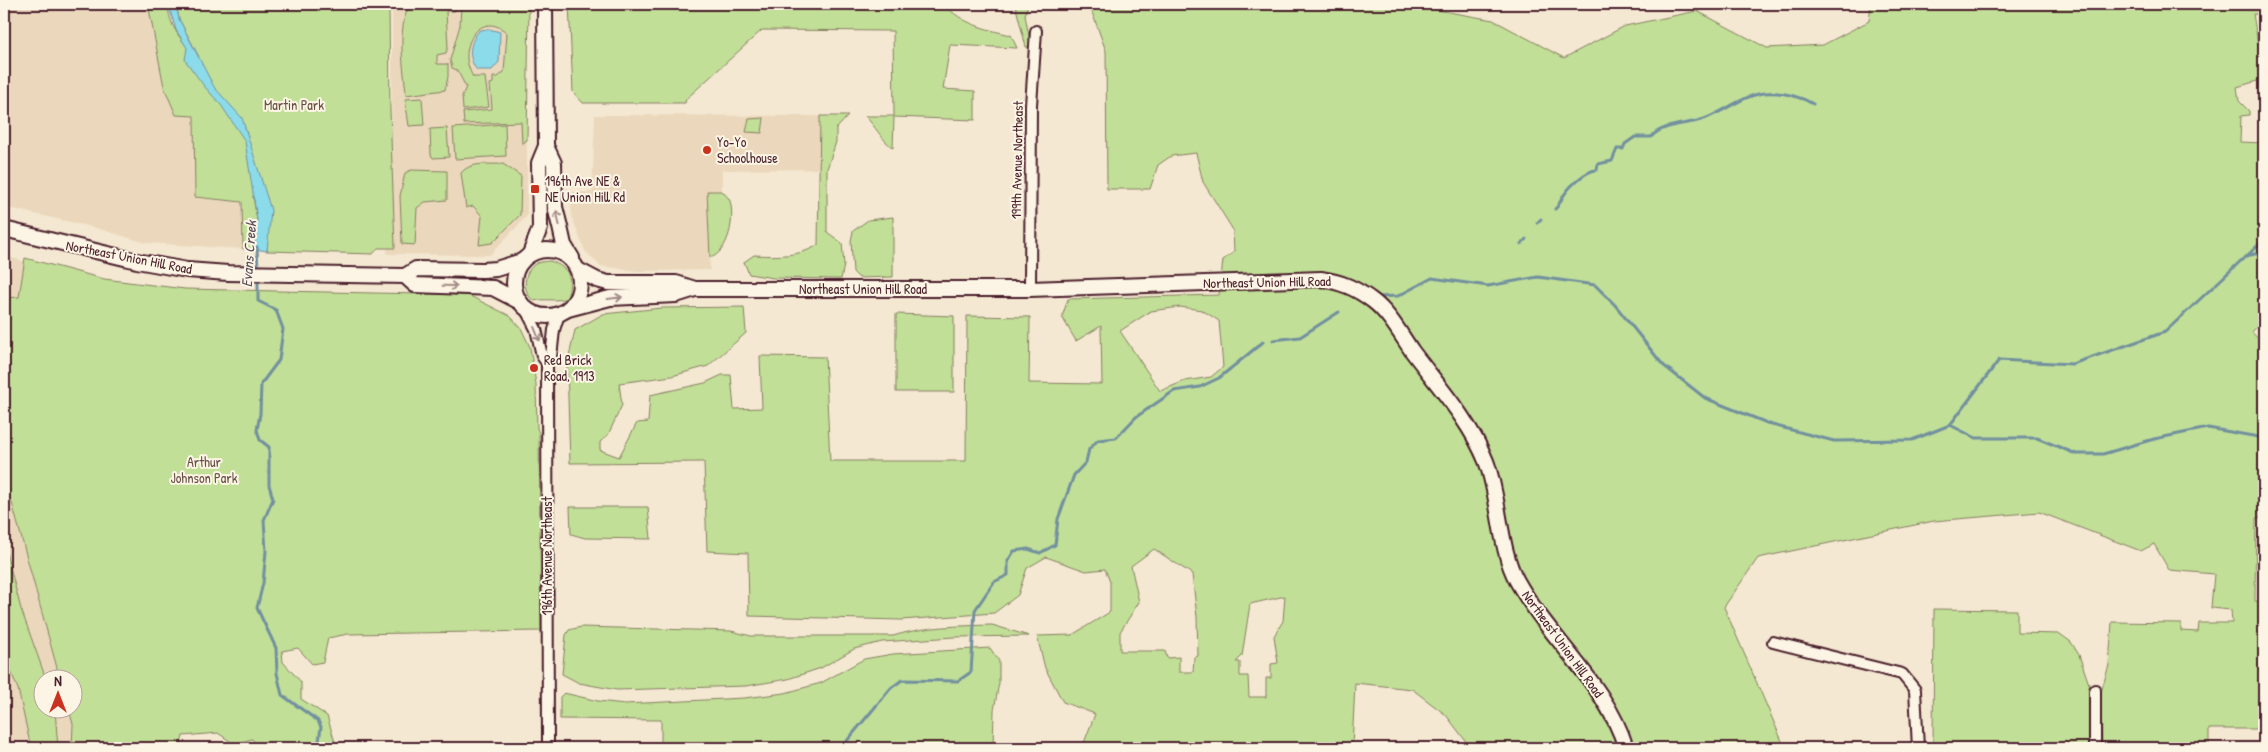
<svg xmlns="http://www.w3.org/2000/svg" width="2268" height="752" viewBox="0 0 2268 752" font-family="'Patrick Hand',sans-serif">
<rect width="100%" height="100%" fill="#f4e8d2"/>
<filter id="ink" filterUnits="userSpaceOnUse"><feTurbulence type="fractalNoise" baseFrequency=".02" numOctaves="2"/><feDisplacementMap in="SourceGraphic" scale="10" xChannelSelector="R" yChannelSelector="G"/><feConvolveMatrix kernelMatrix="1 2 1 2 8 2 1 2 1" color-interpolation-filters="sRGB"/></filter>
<g filter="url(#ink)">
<g fill="#ebd8bc">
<polygon points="4,4 148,4 164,87 194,116 195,197 242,202 243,249 146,243 96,228 4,207"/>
<polygon points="392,4 529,4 527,37 527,216 490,255 387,254 392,96"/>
<polygon points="595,115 820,116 820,169 722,170 722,191 707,192 710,270 637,271 600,266 585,251 572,218 570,192 592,192"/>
<polygon points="4,256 27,262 21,299 4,300"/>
<polygon points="4,487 12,503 60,679 42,680 42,710 69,710 73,724 72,748 12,748 4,715"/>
</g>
<g fill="#c1df97" stroke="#867f61" fill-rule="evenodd">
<path d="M148 4H168C168 25 183 45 199 57L179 19 176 4H389L390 110 395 248H378L373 254 267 251V244L253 196 257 220 254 249H243L242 202 195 197 194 116 176 115 164 87Z"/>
<path d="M410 4H457L455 11H446L448 46 446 53 437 55V64H448V77L445 90 406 95C404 67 396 30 410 4Z"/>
<path d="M461 4H529L527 140 522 144 521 122 464 124 463 112 492 109 490 84 493 83V77H498L504 72 507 33C486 13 466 34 467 58 467 64 470 71 473 77H485L489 107 463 110 462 96 466 87 457 70 452 68 450 60 460 25Z"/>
<path d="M569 4H944C962 24 985 29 1011 35L1017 48 950 45 943 89 975 91V120L894 117 893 148C881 139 876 127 865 116H894L893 31 762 30 686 99 685 103H583L573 92Z"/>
<polygon points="1015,4 1028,4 1025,15 1031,47 1026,47"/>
<path d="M1089 4H1429L1432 9 1493 20 1564 58 1625 26 1697 11 1767 48 1823 45 1869 21 1871 4H2264V15L2253 14 2264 79 2237 87 2239 101 2249 111V115L2241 116 2240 142 2264 143V319L2252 332 2264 346V518H2256L2255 601 2264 602V729H2209V748H2102L2101 692 2109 665 2112 622 2181 623V631L2198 632 2199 623H2232L2231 610 2211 608 2214 574 2169 570 2154 544 2141 551 2039 512 1934 521 1758 558 1724 607 1785 748H1471L1446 715 1412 689 1355 683 1352 748H1082L1095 714 1063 702 1045 668 1037 636 1072 635 1110 612V582L1105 569 1086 571 1046 557 1027 568 1018 595 994 613 901 620 749 616 748 553 707 551 704 462 570 463 567 365 575 330 603 314 662 308 744 307 746 333 708 366 672 376 619 383 622 405 608 435 600 442V450L619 457 637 423 648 422 650 395 705 383 722 375H731L734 409 762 408 760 356 825 357 830 461H966L967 316 1030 317 1029 383 1102 384 1101 326 1076 341 1062 317 1068 299 1219 295 1223 260 1234 252 1233 230 1203 182 1196 153 1171 156 1158 165 1150 189H1107L1106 51ZM1180 307 1202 310 1219 321 1223 367 1211 377 1185 381 1160 391 1120 331 1151 311ZM1154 549 1192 574 1197 617 1198 656 1194 657 1193 672H1179V657L1167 658 1165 651H1120V632L1139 602 1131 566ZM1285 596 1283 621 1274 636 1278 663 1271 664V678H1266V697H1249L1248 676H1240V662H1236L1242 656 1250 604Z"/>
<polygon points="422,98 424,125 409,126 405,99"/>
<path d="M820 116H848L836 129V142L827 169V232L842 243 844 265 841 279 773 278 749 274 744 262 754 255C776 256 799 257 818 245Z"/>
<polygon points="764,118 762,133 746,132 749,119"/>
<polygon points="505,124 506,156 455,159 453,128"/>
<polygon points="447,128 449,157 433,158 431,155 430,129"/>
<path d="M503 164 521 176 520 215 492 243 479 245 482 216 473 206 466 208 461 173C471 161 488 165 503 164Z"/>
<polygon points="411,170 447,171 447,200 425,202 417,208 415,245 402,244 400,196 405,173"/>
<path d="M707 191H722C725 194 728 197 730 201 735 218 729 252 710 258Z"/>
<polygon points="893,217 893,277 859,278 853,272 851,241 853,231 868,220"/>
<polygon points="25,258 104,279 185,289 468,295 510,316 521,328 530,347 536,384 537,428 539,433 541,631 348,634 328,638 323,662 312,664 298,648 282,651 283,662 301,682 301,699 327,716 335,742 341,748 261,748 252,739 234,744 218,733 183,736 180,748 72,748 73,724 69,710 72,710 72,680 60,679 12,503 4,487 4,298 19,297"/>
<path d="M550 261C570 268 573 278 567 298 557 302 545 298 534 301 521 292 523 270 537 263 541 262 546 261 550 261Z"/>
<polygon points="896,314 954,316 954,392 896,392"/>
<polygon points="570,507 648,507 651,539 585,538 571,534"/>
<polygon points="4,545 21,609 46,679 42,680 42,710 55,710 58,748 31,748 18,689 4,655"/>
<polygon points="1934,609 2017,610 2017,633 2060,634 2071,642 2079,655 2091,690 2091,748 1933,748"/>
<path d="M992 625 1029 636 954 637 882 642 854 649 821 668 788 679 746 686 617 690 579 683 562 674 566 635 569 630 581 627 731 631 751 636H893C925 626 959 626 992 625Z"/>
<polygon points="990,648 999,661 999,683 994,710 993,748 661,748 661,720 560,719 560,697 564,693 598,701 625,704 744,698 785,693 821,683 864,659 893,654"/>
</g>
<g fill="#8cdbea" stroke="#72909e">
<polygon points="168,4 176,4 179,19 214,87 242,118 271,210 267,251 254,249 257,220 245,141 221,105 204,86 185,60 187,48 176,30"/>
<path d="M489 29 500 32 499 62 492 70H477C467 58 469 41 480 30Z"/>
</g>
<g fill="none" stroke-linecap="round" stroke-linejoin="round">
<g stroke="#72909e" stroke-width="3">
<path d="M1555 209C1560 205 1560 200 1564 195 1570 186 1586 170 1597 170L1598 164 1612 161 1617 149H1623L1625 144 1635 137H1651C1662 124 1685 125 1701 120 1721 114 1745 94 1765 93 1783 92 1797 95 1813 104"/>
<polyline points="1537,223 1541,219"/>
<polyline points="1521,244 1526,239"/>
<polyline points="257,247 258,271"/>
<polyline points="2247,256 2264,239"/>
<polyline points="258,277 258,301 276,310 283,329 279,360 261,384 260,414 257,430 260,440 269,447 269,485 273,499 264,520 266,551 263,583 257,608 276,648 277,673 282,695 318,721 321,727 318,748"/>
<polyline points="1377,297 1398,296 1432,278 1488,286 1538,277 1595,285 1615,305 1663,365 1705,398 1772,425 1834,441 1912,440 1950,425 1999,360 2072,364 2165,332 2246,256 2264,252"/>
<polyline points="1273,340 1300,337 1339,312"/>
<polyline points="1950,425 1976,438 2037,438 2076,454 2103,454 2154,439 2208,428 2264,438"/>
<polyline points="841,748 891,688 902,680 958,681 971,672 975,610 994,582 1008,575 1008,561 1014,551 1028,549 1040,553 1055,545 1058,519 1074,475 1086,462 1089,449 1098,440 1116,438 1136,417 1174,391 1200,387 1219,378 1263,342"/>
</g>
<defs>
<g id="street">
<polyline points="1030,289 1031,105 1036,31"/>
<polyline points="524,306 536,329 542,356 547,363 548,748"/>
<polyline points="547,363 551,357 554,330 559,314"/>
<polyline points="1773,642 1902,674 1915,690 1918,748"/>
<polyline points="2095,690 2095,748"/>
</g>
<g id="secondary">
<polyline points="546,146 554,163 555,207 560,227 564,245 572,258"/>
<polyline points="4,229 137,261 187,270 228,273 405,276 416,269 483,270 496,269 522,261"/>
<circle cx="547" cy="283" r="33"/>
<polyline points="530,254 540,228 539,163 546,146 545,4"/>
<path d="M578 270 597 280 608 283H676L695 289H1030L1321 279C1341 282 1356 288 1373 301 1389 313 1401 335 1412 351 1438 386 1470 421 1486 461 1500 497 1499 550 1517 581 1550 640 1606 683 1626 748"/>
<polyline points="405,276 415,285 493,288 520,302"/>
<polyline points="568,309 610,298 676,295 695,289"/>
</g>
</defs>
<use href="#street" stroke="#4a1f2b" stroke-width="14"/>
<use href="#secondary" stroke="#4a1f2b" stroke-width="18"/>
<use href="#street" stroke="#fcf5e5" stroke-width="10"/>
<use href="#secondary" stroke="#fcf5e5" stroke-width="14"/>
</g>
<defs><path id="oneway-shaft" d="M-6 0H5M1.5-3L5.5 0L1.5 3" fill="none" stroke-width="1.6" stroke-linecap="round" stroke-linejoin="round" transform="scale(1.25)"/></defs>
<g stroke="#a38a88">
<use href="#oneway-shaft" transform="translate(558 218) rotate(-102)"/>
<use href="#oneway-shaft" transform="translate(450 286) rotate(1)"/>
<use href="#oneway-shaft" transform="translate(615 298) rotate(-7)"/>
<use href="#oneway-shaft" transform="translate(537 334) rotate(68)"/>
</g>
</g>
<g fill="#c8321e" stroke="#fcf5e5" stroke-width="2">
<circle cx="707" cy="150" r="5"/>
<rect x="530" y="184" width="10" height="10" rx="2.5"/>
<circle cx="534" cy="368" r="5"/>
</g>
<g text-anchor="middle" stroke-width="4" stroke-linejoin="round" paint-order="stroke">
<g font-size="14" fill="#684f46" stroke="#fcf5e5">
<text x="294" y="110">Martin Park</text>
<text x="204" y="467">Arthur<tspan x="204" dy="16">Johnson Park</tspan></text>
</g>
<g font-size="14" fill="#4a1f2b" stroke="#fcf5e5" text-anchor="start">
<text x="717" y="147">Yo-Yo<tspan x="717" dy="16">Schoolhouse</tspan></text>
<text x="545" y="186">196th Ave NE &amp;<tspan x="545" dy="16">NE Union Hill Rd</tspan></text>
<text x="544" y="365">Red Brick<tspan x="544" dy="16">Road, 1913</tspan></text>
</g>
<g font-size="14" fill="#4a1f2b" stroke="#fcf5e5">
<text transform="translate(1017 160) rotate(-89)" y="5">199th Avenue Northeast</text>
<text transform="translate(129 257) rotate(11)" y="5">Northeast Union Hill Road</text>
<text transform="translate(1267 282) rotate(-1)" y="5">Northeast Union Hill Road</text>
<text x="863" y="294">Northeast Union Hill Road</text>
<text transform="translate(547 556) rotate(-90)" y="5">196th Avenue Northeast</text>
<text transform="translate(1563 644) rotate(54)" y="5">Northeast Union Hill Road</text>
</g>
<g font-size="15" font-style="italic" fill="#5a4e5b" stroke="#fcf5e5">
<text transform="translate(249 254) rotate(-86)" y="5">Evans Creek</text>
</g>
</g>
<rect width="2268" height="752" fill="none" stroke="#fcf5e5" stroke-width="20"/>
<rect x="10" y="10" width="2248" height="732" fill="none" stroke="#4a1f2b" stroke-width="2" filter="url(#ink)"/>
<g transform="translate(58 694)"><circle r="24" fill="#fcf5e5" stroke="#b59f9b"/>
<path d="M0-4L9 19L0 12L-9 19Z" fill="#c8321e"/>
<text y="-8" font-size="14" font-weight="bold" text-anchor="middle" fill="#4a1f2b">N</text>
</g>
</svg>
